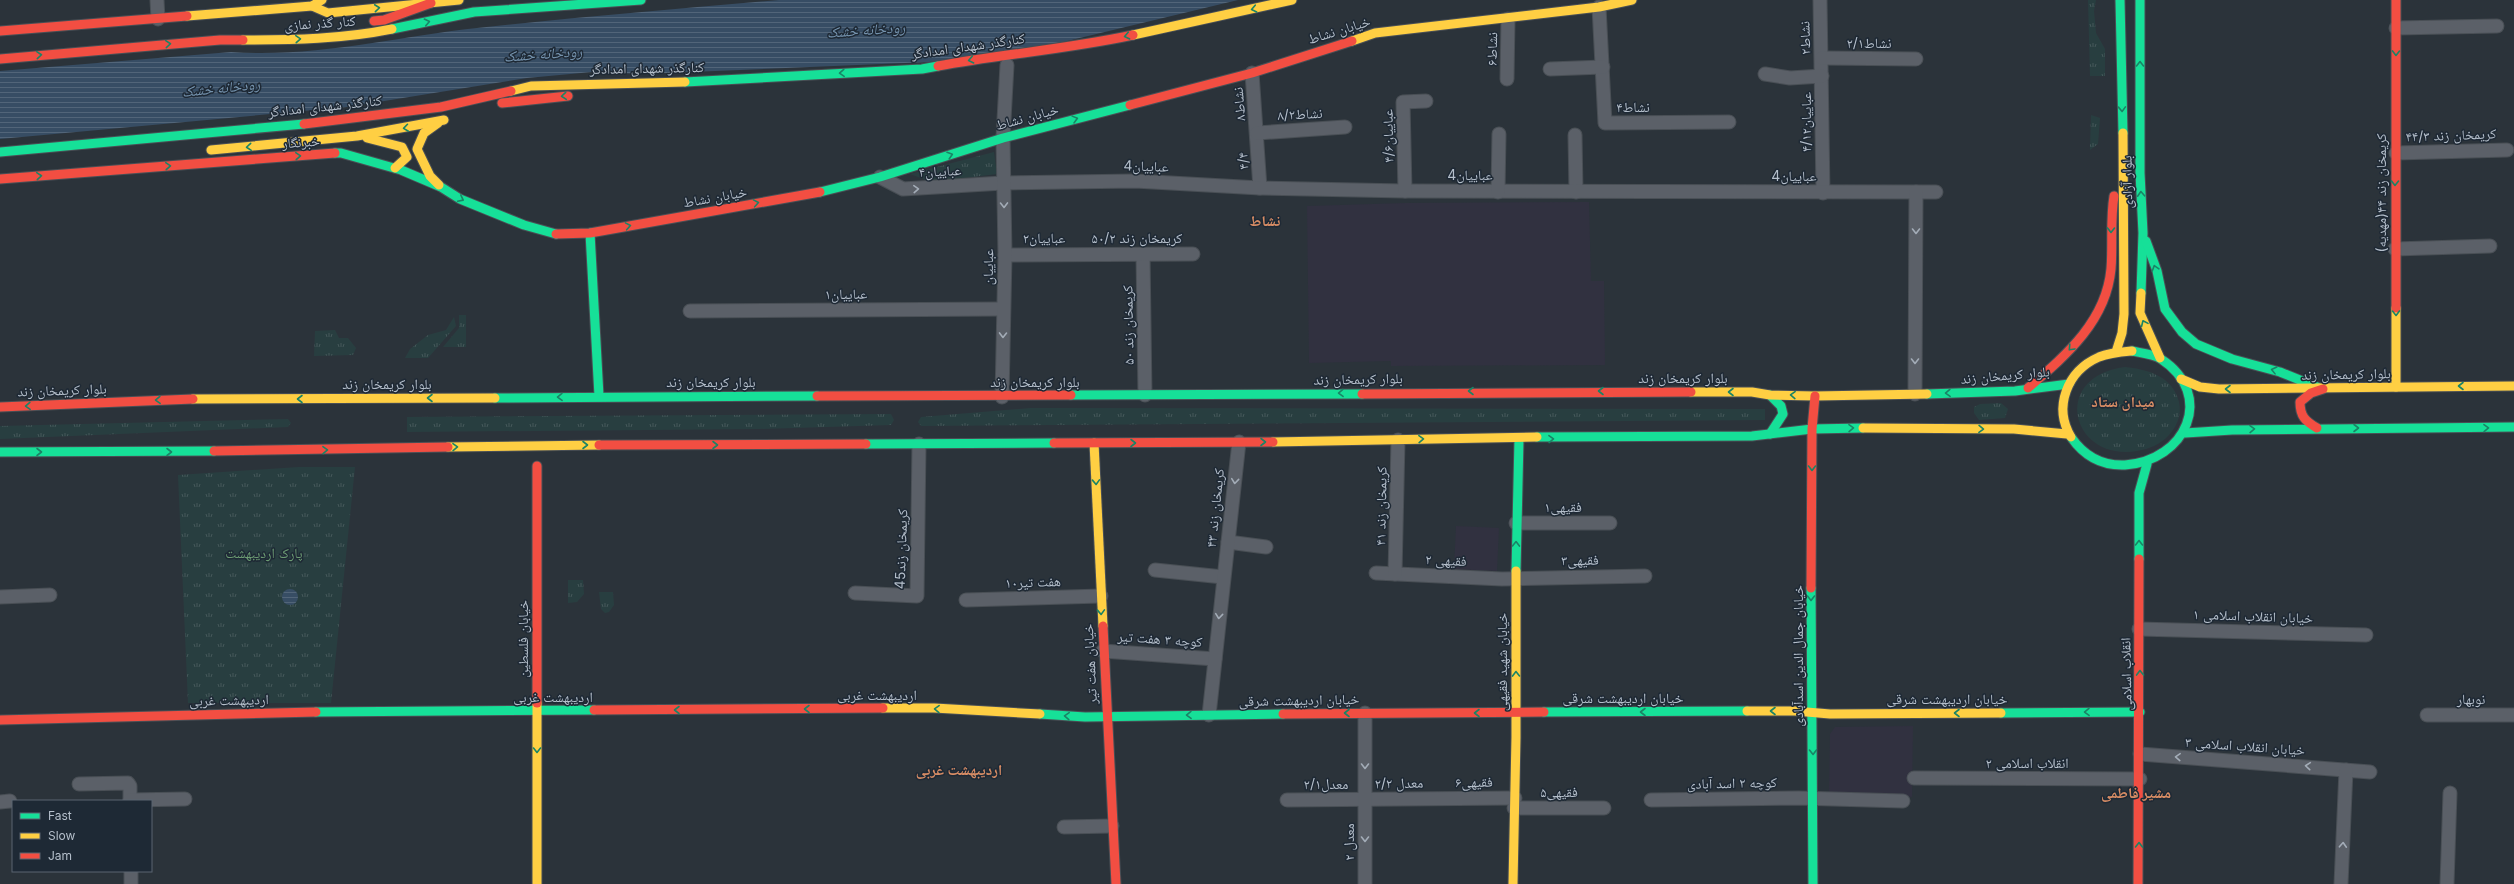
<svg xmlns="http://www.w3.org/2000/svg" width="2514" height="884" viewBox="0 0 2514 884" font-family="Inter,'Noto Naskh Arabic',sans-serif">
<defs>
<pattern id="grass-tufts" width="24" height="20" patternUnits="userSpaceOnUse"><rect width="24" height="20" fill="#283e40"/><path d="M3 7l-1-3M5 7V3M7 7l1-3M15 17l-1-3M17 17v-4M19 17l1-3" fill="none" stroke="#45585a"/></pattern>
<pattern id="water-rules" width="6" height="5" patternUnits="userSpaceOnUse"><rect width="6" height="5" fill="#374d64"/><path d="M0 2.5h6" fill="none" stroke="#526579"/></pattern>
</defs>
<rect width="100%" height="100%" fill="#2b333a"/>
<g fill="#313140">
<polygon points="1589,202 1591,281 1604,281 1605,365 1391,366 1391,361 1309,363 1307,206 1405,203"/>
<polygon points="1456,526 1499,528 1497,571 1454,569"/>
<polygon points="1913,726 1912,797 1829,795 1830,734 1835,727"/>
</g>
<g fill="url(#grass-tufts)">
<polygon points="2088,0 2096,0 2094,11 2096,33 2105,49 2105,76 2090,76"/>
<polygon points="2091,115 2100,118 2098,144 2090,150"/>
<polygon points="994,152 997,174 932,182 910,174"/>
<polygon points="459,315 466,315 466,347 443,347 459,328"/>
<polygon points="454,317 456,326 428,358 405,358 410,349 428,335 446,330"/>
<polygon points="335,330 339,338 348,338 356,348 353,355 314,356 315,331"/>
<path d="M2125 367C2145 369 2169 375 2177 396 2183 410 2179 424 2169 435 2161 444 2149 449 2137 451 2072 462 2049 377 2125 367Z"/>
<polygon points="2001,403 2008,409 2005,418 1979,420 1974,413 1974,407 1980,404"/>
<polygon points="1031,408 1765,409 1765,420 921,426 918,422 921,417"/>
<polygon points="891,414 894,420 891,425 759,429 407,432 407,417"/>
<polygon points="288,419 291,423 288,427 0,439 0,426"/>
<polygon points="299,467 355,467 331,703 188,703 178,475"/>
<polygon points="568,580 583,580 584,594 577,602 568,603"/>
<polygon points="599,592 613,592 614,605 609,612 605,613 601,609"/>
</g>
<g fill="url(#water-rules)">
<path d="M779 0H1238L1063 42 929 62 642 74 592 72 527 78 347 107 0 139V71L231 52C315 58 394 37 477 28 578 17 679 9 779 0Z"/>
<circle cx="290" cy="597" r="8"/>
</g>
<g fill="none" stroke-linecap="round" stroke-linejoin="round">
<defs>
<g id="street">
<polyline points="157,0 158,19"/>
<polyline points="1820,0 1823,193"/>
<polyline points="1599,7 1605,123 1729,122"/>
<polyline points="2396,28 2497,26"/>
<polyline points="1822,58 1916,59"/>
<polyline points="1550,69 1603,67"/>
<polyline points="1252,73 1260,188"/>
<polyline points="1765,74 1790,78 1822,76"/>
<polyline points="1507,79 1508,19"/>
<polyline points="1257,133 1345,127"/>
<polyline points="1575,135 1576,192"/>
<polyline points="2396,153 2507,150"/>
<polyline points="880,177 903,189 1003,183 1135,181 1260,188 1405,191 1936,192"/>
<polyline points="1405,191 1403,102 1426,101"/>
<polyline points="1498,192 1499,134"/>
<polyline points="2395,249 2490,246"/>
<polyline points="1143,254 1145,395"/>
<polyline points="1005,255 1193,254"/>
<polyline points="690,311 1003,309"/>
<polyline points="1915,394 1916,192"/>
<polyline points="1002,397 1005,255 1003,138 1007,65"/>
<polyline points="1516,523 1610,523"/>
<polyline points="1228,542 1266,547"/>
<polyline points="1155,570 1223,577"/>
<polyline points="1376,573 1502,579 1645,576"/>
<polyline points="1395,574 1398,440"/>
<polyline points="855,593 917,596 919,444"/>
<polyline points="0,597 50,595"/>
<polyline points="966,600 1101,596"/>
<polyline points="2139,629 2366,635"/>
<polyline points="1103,651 1215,659"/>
<polyline points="1209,715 1239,442"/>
<polyline points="2427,715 2514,715"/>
<polyline points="2140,754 2370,772"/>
<polyline points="1914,778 2140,779"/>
<polyline points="79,784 128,783 130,786 130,801"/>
<polyline points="130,800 185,799"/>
<polyline points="1287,800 1515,798"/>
<polyline points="1651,800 1798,798 1903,801"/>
<polyline points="0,802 10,801"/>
<polyline points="1514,808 1604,808"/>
<polyline points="1064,827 1112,826"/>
<polyline points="131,871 131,884"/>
<polyline points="1365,884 1365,713"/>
<polyline points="2341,884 2346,770"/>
<polyline points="2447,884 2450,793"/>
</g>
<g id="fast">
<polyline points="2120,0 2123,133"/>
<polyline points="2140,0 2140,173 2143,233 2141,293"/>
<polyline points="392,29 474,12 641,0"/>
<polyline points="685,82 922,69 938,66"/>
<polyline points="0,152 304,124"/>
<polyline points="335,153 341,153 401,170 441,187 460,199 524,225 556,234"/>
<polyline points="820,192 880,177 1003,138 1130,105"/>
<polyline points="590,233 599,396"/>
<polyline points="2146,241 2157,271 2165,309 2182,332 2196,344 2232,359 2280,372 2317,387"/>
<polyline points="1927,394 2015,391 2069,384"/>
<polyline points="1071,395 1362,394"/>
<polyline points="1770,395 1781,406 1783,414 1770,434"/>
<polyline points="495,398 817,396"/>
<polyline points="2185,433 2232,430 2514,427"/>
<polyline points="1537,437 1752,436 1812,429 1863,428"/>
<path d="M2071 437C2084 456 2101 466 2125 465 2186 461 2216 395 2161 359 2153 354 2141 353 2132 351"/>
<polyline points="866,444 1054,443"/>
<polyline points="0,452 214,451"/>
<polyline points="2139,559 2139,493 2147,464"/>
<polyline points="1516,571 1519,439"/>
<polyline points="1811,588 1813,884"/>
<polyline points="316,712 594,710"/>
<polyline points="1544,712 1747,711"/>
<polyline points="2001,713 2140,712"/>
<polyline points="1040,714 1085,717 1283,714"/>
</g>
<g id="slow">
<polyline points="312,6 328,13 459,0"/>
<polyline points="187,16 312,6 322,0"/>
<polyline points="1133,35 1292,0"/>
<path d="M243 40C293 40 343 39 392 29"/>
<polyline points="1352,41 1375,33 1599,7 1632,0"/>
<polyline points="511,91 531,86 685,82"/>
<polyline points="438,123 424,133 417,149 430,176 439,185"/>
<polyline points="367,138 402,147 407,157 395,168"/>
<polyline points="211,150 357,136 444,120"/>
<polyline points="2141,293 2140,313 2160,358"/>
<polyline points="2396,308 2396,387"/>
<polyline points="2116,352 2122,333 2124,314 2123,133"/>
<polyline points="2181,379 2200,387 2219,389 2514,386"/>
<polyline points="1691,392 1752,392 1770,395 1815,396 1927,394"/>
<polyline points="193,399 495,398"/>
<polyline points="1863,428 2014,429 2067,434"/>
<path d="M2071 437C2053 407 2067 371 2099 357 2109 353 2121 352 2132 351"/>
<polyline points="1273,442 1537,437"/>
<polyline points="1094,443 1103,626"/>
<polyline points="448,447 599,445"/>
<polyline points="537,703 537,884"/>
<polyline points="883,708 934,708 1040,714"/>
<polyline points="1747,711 1795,711 1830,714 2001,713"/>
<polyline points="1513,884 1516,737 1516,571"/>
</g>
<g id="jam">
<polyline points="2396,0 2396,308"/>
<polyline points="374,21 384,20 431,3"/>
<polyline points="0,31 187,16"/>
<polyline points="0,59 220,40 243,40"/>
<path d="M938 66C1003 54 1068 49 1133 35"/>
<polyline points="502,103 568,96"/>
<polyline points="1130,105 1252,73 1352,41"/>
<polyline points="304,124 441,107 511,91"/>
<polyline points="0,179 335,153"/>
<polyline points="556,234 590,233 820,192"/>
<path d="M2028 388C2065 356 2106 322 2111 269 2113 245 2110 220 2114 196"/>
<polyline points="1362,394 1691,392"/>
<polyline points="817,396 1071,395"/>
<polyline points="0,407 193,399"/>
<path d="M2317 428C2305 421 2300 416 2300 402L2311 393 2323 389"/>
<polyline points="1054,443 1273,442"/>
<polyline points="599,445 866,444"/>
<polyline points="214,451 448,447"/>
<polyline points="537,466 537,703"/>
<polyline points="1811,588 1812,429 1815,396"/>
<polyline points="1103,626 1116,884"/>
<polyline points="594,710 883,708"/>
<polyline points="1283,714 1544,712"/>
<polyline points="0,720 316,712"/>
<polyline points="2138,884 2139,559"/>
</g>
</defs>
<use href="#street" stroke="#494f55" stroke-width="15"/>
<use href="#fast" stroke="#494f55" stroke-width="11"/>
<use href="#slow" stroke="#494f55" stroke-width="11"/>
<use href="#jam" stroke="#494f55" stroke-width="11"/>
<use href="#street" stroke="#5b6068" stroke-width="13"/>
<use href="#fast" stroke="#16e098" stroke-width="9"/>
<use href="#slow" stroke="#ffcf43" stroke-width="9"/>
<use href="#jam" stroke="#f24e42" stroke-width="9"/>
</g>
<defs><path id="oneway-chevron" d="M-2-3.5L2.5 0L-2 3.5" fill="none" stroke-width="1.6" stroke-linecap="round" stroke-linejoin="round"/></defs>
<g stroke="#1a8466">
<use href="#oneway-chevron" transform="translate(377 8) rotate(-6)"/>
<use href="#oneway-chevron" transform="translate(1254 9) rotate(168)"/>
<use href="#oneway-chevron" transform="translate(427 22) rotate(-12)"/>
<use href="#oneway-chevron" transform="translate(1127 36) rotate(168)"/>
<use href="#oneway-chevron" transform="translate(298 39) rotate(-4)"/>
<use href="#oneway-chevron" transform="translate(168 44) rotate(-5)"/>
<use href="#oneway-chevron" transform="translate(2396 53) rotate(91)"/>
<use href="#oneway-chevron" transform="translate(39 55) rotate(-5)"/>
<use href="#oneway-chevron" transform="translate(971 60) rotate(168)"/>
<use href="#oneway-chevron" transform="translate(2140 64) rotate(-90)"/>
<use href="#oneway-chevron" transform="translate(842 73) rotate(177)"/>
<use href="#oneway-chevron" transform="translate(564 96) rotate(175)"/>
<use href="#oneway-chevron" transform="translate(2122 109) rotate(88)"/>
<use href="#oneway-chevron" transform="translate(1075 119) rotate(-15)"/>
<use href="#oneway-chevron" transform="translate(406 128) rotate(172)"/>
<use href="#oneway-chevron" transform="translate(249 147) rotate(175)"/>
<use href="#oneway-chevron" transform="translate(950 155) rotate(-18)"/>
<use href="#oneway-chevron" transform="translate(298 156) rotate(-4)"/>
<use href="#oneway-chevron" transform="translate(168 166) rotate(-4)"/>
<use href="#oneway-chevron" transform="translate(39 176) rotate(-5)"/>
<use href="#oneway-chevron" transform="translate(2395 183) rotate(91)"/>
<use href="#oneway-chevron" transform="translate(2141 194) rotate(-93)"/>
<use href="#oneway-chevron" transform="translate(461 199) rotate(27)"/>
<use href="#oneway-chevron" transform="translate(756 203) rotate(-10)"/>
<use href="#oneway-chevron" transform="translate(628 226) rotate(-10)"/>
<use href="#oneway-chevron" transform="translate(2111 230) rotate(91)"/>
<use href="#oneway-chevron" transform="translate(2155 268) rotate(-107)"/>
<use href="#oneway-chevron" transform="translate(2396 313) rotate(89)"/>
<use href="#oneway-chevron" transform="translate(2144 323) rotate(-114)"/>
<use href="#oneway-chevron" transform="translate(2071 348) rotate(133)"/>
<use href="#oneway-chevron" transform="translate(2274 370) rotate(-166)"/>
<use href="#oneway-chevron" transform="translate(2461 386) rotate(180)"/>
<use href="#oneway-chevron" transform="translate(2228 389) rotate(-180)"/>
<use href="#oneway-chevron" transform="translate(1471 391) rotate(-180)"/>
<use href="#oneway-chevron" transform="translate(1601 391) rotate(-180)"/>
<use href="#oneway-chevron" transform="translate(1731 392) rotate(-180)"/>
<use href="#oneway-chevron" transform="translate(1341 393) rotate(179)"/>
<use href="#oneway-chevron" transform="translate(1948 393) rotate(178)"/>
<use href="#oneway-chevron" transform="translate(1793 395) rotate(-178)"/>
<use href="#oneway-chevron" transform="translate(560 397) rotate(179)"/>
<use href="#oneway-chevron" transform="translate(430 398) rotate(180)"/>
<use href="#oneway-chevron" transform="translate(300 399) rotate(180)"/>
<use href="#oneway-chevron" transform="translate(158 400) rotate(178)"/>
<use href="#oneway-chevron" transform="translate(28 406) rotate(178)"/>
<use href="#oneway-chevron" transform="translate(1851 428) rotate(-1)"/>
<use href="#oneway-chevron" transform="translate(2356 428)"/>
<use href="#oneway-chevron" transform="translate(2486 428) rotate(-1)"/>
<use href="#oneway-chevron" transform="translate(1981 429) rotate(1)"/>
<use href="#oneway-chevron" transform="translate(2252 429) rotate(-1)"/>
<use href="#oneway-chevron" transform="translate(1421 439) rotate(-2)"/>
<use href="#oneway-chevron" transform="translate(1551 439) rotate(-1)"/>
<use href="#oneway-chevron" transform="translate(1263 442)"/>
<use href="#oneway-chevron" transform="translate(1133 443)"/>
<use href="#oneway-chevron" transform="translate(585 445)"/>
<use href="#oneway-chevron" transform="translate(715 445)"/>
<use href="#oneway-chevron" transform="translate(455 447) rotate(-1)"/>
<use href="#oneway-chevron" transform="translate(325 450) rotate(-1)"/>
<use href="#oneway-chevron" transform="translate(39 452)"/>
<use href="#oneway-chevron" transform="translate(169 452)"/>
<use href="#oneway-chevron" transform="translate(1812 468) rotate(90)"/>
<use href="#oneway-chevron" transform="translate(1096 482) rotate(88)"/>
<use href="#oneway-chevron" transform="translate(2139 543) rotate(-90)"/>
<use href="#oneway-chevron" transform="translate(1516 544) rotate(-89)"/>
<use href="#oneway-chevron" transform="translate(1811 598) rotate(90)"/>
<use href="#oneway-chevron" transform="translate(1101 612) rotate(88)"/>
<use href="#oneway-chevron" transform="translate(2140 673) rotate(-91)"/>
<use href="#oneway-chevron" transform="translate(1516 674) rotate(-91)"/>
<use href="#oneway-chevron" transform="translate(807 709) rotate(180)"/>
<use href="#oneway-chevron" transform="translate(937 709) rotate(-178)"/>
<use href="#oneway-chevron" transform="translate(677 710) rotate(180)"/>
<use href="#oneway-chevron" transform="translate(1773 711) rotate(180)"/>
<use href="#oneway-chevron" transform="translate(1643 712) rotate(180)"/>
<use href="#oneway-chevron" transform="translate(2087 712) rotate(179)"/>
<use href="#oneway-chevron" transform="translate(1347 713) rotate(180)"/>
<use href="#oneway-chevron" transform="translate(1477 713) rotate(-180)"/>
<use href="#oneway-chevron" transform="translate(1957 713) rotate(180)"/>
<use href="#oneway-chevron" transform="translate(1189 715) rotate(179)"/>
<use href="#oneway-chevron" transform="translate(1067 716) rotate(-177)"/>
<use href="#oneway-chevron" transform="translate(537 750) rotate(90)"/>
<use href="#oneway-chevron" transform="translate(1813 752) rotate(89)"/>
<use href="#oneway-chevron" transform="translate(2139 845) rotate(-89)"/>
</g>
<g stroke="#a3acb7">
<use href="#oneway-chevron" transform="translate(916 189) rotate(-3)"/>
<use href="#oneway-chevron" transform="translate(1004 205) rotate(89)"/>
<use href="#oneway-chevron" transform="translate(1916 231) rotate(90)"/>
<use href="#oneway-chevron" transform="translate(1003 335) rotate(91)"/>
<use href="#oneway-chevron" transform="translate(1915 361) rotate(90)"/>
<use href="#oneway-chevron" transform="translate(1235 481) rotate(96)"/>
<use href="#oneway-chevron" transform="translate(1219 616) rotate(96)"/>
<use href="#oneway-chevron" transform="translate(2178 757) rotate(-177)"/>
<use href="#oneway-chevron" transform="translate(1365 766) rotate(90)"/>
<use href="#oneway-chevron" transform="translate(2308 766) rotate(-175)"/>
<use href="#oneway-chevron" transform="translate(1365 839) rotate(90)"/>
<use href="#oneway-chevron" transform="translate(2343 845) rotate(-87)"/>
</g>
<g text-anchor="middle" stroke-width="3" stroke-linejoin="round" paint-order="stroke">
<g font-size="14" fill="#b5bfcb" stroke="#1e2935">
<text transform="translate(320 23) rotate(-4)" y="5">کنار گذر نمازی</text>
<text transform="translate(1339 30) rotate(-17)" y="5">خیابان نشاط</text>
<text transform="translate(1805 38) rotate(-92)" y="5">نشاط۲</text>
<text x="1869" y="48">نشاط۲/۱</text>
<text transform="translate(968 46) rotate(-8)" y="5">کنارگذر شهدای امدادگر</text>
<text transform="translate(1492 49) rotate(-89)" y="5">نشاط۶</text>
<text transform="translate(647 68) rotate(-1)" y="5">کنارگذر شهدای امدادگر</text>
<text transform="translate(1239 104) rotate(-95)" y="5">نشاط۸</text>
<text transform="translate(325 106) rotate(-6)" y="5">کنارگذر شهدای امدادگر</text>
<text x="1633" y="112">نشاط۴</text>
<text transform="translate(1300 114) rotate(-3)" y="5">نشاط۸/۲</text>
<text transform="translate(1027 117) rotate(-15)" y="5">خیابان نشاط</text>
<text transform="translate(1806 122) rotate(-90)" y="5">عباییان۴/۱۲</text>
<text transform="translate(2451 135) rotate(-2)" y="5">کریمخان زند ۴۴/۳</text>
<text transform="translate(1388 136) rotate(-91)" y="5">عباییان۴/۶</text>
<text transform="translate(301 142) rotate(-4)" y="5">خبرنگار</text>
<text transform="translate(1243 161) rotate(-93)" y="5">۴/۴</text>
<text transform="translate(1146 166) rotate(2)" y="5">عباییان4</text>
<text transform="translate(940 171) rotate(-3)" y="5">عباییان۴</text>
<text x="1470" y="180">عباییان4</text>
<text x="1794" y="181">عباییان4</text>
<text transform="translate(2127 182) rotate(-91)" y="5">بلوار آزادی</text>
<text transform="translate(2381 193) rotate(-90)" y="5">کریمخان زند ۴۴(مهدیه)</text>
<text transform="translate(715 197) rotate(-10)" y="5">خیابان نشاط</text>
<text x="1044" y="243">عباییان۲</text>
<text x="1137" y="243">کریمخان زند ۵۰/۲</text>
<text transform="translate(988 267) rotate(-89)" y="5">عباییان</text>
<text transform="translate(846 294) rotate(-1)" y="5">عباییان۱</text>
<text transform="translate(1128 325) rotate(-91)" y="5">کریمخان زند ۵۰</text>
<text transform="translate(2346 374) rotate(-1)" y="5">بلوار کریمخان زند</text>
<text transform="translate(2005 375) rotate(-5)" y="5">بلوار کریمخان زند</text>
<text x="1683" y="383">بلوار کریمخان زند</text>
<text transform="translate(1358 379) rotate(-1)" y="5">بلوار کریمخان زند</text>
<text x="711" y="387">بلوار کریمخان زند</text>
<text x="1035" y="387">بلوار کریمخان زند</text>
<text x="387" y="389">بلوار کریمخان زند</text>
<text transform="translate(62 390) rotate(-2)" y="5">بلوار کریمخان زند</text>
<text transform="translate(1381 506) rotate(-89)" y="5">کریمخان زند ۴۱</text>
<text x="1563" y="512">فقیهی۱</text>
<text transform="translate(1215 508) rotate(-84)" y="5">کریمخان زند ۴۳</text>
<text transform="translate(901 549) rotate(-88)" y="5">کریمخان زند45</text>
<text transform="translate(1446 560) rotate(3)" y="5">۲ فقیهی</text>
<text transform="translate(1580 560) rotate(-1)" y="5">فقیهی۳</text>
<text transform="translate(1033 582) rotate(-2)" y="5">۱۰هفت تیر</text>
<text transform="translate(2253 616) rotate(2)" y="5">خیابان انقلاب اسلامی ۱</text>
<text transform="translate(523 639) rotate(-90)" y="5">خیابان فلسطین</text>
<text transform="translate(1160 639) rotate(4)" y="5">کوچه ۳ هفت تیر</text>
<text transform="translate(1798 656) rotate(-90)" y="5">خیابان جمال الدین اسدآبادی</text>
<text transform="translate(1502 662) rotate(-90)" y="5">خیابان شهید فقیهی</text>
<text transform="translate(1090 664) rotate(-93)" y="5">خیابان هفت تیر</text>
<text transform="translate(2126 674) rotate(-91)" y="5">انقلاب اسلامی</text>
<text x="877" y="700">اردیبهشت غربی</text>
<text x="553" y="702">اردیبهشت غربی</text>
<text x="1623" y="703">خیابان اردیبهشت شرقی</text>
<text x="1947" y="704">خیابان اردیبهشت شرقی</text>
<text x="2471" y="704">نوبهار</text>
<text transform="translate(229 700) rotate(-1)" y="5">اردیبهشت غربی</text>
<text transform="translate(1299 700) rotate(-1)" y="5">خیابان اردیبهشت شرقی</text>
<text transform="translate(2245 746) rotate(4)" y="5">خیابان انقلاب اسلامی ۳</text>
<text x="2027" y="768">۲ انقلاب اسلامی</text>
<text transform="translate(1474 782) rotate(-1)" y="5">فقیهی۶</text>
<text transform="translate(1399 783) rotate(-1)" y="5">معدل ۲/۲</text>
<text transform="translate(1732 783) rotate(-1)" y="5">کوچه ۲ اسد آبادی</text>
<text x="1326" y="789">۲/۱معدل</text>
<text x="1559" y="797">فقیهی۵</text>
<text transform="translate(1349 842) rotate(-90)" y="5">معدل ۲</text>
</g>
<g font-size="14" fill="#6c9c73" stroke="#1e2935">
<text x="264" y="558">پارک اردیبهشت</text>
</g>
<g font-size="15" font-style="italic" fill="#7593ae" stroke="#1e2935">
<text transform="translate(866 30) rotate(-4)" y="5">رودخانه خشک</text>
<text transform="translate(543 54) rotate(-4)" y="5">رودخانه خشک</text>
<text transform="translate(221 88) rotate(-6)" y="5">رودخانه خشک</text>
</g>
<g font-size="15" font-weight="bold" fill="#d78c64" stroke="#1e2935">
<text x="1265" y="226">نشاط</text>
<text x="2123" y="407">میدان ستاد</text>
<text x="959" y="775">اردیبهشت غربی</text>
<text x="2136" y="798">مشیر فاطمی</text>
</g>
</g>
<rect x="12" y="800" width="140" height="72" fill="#1e2935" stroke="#5a6571"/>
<rect x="20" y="813" width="20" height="6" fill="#16e098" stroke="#5a6571"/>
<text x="48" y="820" font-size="12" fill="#b5bfcb">Fast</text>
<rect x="20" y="833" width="20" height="6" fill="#ffcf43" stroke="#5a6571"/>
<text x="48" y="840" font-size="12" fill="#b5bfcb">Slow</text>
<rect x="20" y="853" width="20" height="6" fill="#f24e42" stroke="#5a6571"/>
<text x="48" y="860" font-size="12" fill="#b5bfcb">Jam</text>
</svg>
